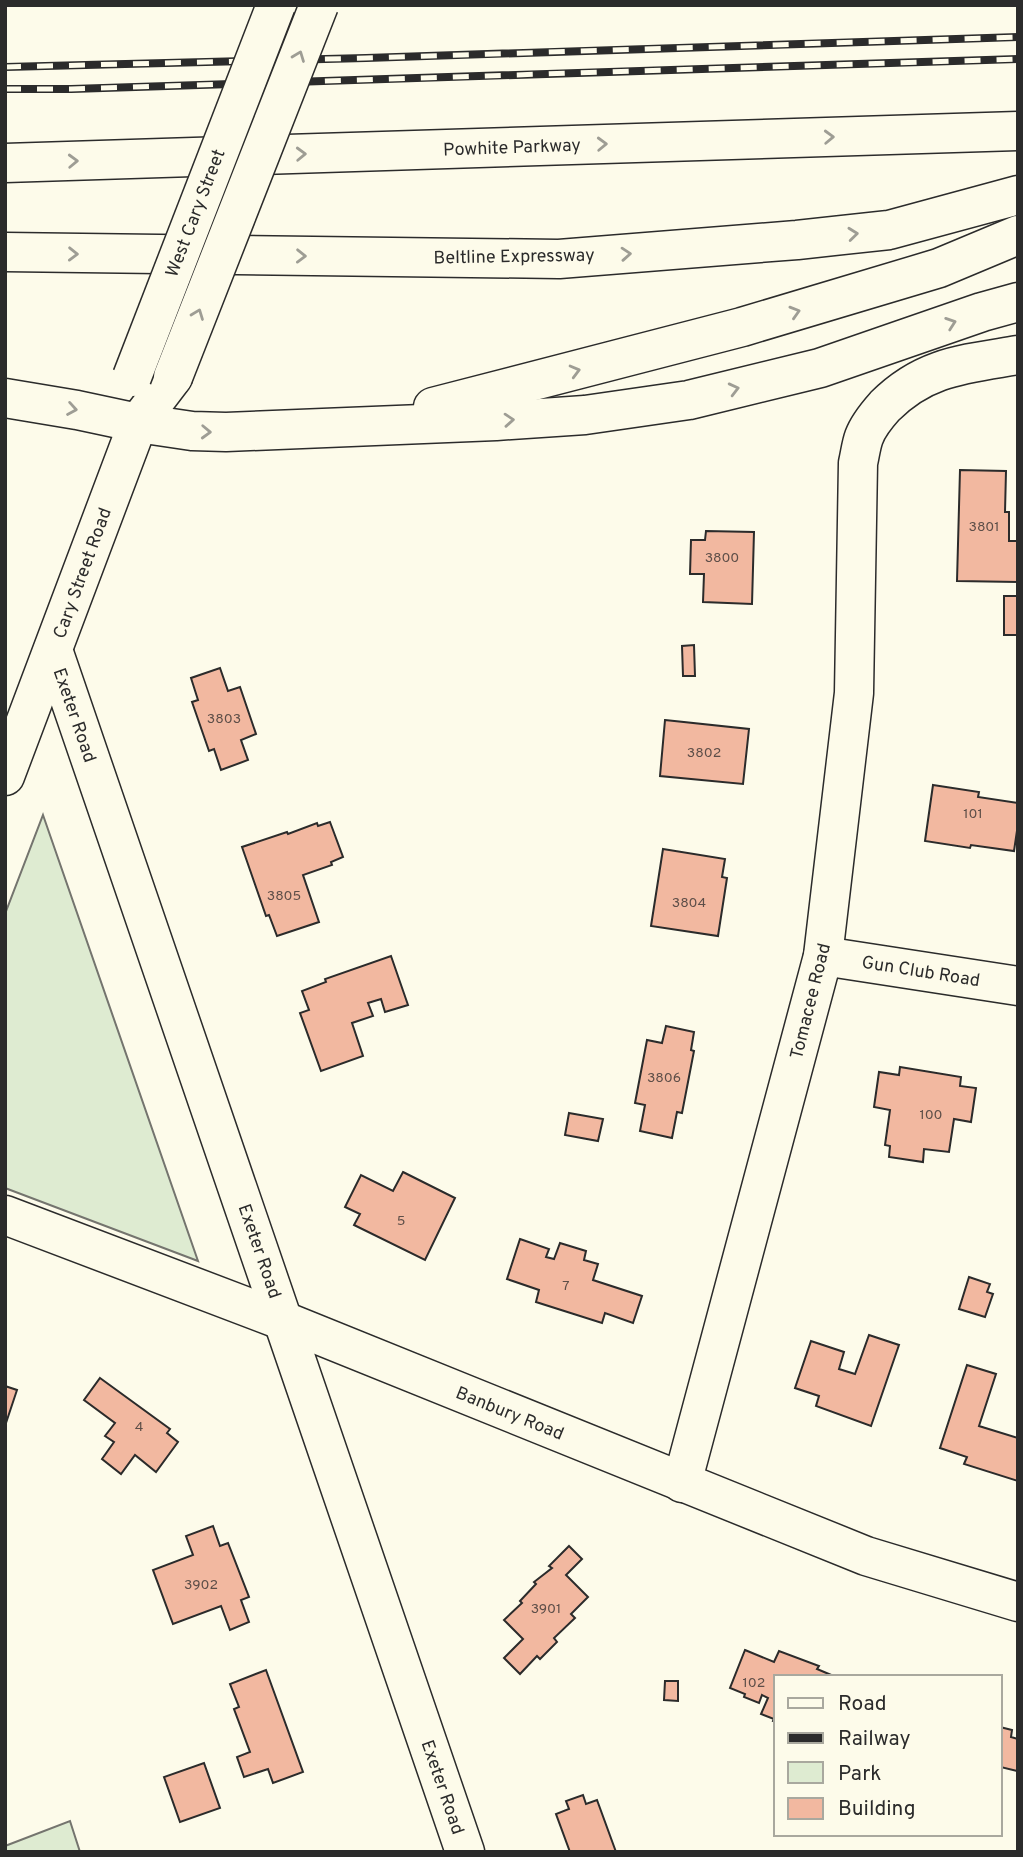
<svg xmlns="http://www.w3.org/2000/svg" width="1023" height="1857" viewBox="0 0 1023 1857" font-family="Overpass,sans-serif">
<rect width="100%" height="100%" fill="#fdfbea"/>
<g fill="#deebd1" stroke="#74746e" stroke-width="2">
<polygon points="43,815 198,1261 5,1188 5,914"/>
<polygon points="70,1821 80,1852 5,1852 5,1846"/>
</g>
<g fill="#f2b8a0" stroke="#2b2b2b" stroke-width="2">
<polygon points="960,470 1006,471 1005,512 1009,512 1009,541 1018,541 1018,582 957,581"/>
<polygon points="706,531 754,532 752,604 703,602 704,574 690,574 691,540 705,540"/>
<rect x="1004" y="596" width="14" height="39"/>
<polygon points="694,645 695,676 683,676 682,646"/>
<polygon points="220,668 228,691 240,687 256,734 241,740 248,760 221,770 214,749 209,751 192,702 198,700 191,678"/>
<polygon points="665,720 749,729 743,784 660,776"/>
<polygon points="933,785 979,792 978,797 1018,803 1018,824 1014,851 971,845 970,848 925,841"/>
<polygon points="330,822 343,857 331,862 332,865 303,875 319,922 277,936 269,915 266,916 242,847 287,832 288,834 317,823 318,826"/>
<polygon points="663,849 725,859 722,877 727,878 718,936 651,926"/>
<polygon points="391,956 408,1005 385,1012 381,999 368,1003 373,1016 352,1023 363,1056 321,1071 300,1013 309,1010 302,991 326,982 325,979"/>
<polygon points="666,1026 694,1032 691,1050 694,1051 682,1113 677,1112 672,1138 640,1131 645,1105 635,1103 647,1040 662,1043"/>
<polygon points="900,1067 961,1077 960,1086 976,1088 971,1122 954,1119 949,1152 924,1149 923,1162 889,1157 890,1146 885,1145 890,1110 874,1107 879,1072 899,1075"/>
<polygon points="569,1113 603,1119 598,1141 565,1135"/>
<polygon points="403,1172 455,1198 425,1260 354,1225 360,1214 345,1207 361,1175 393,1191"/>
<polygon points="520,1239 549,1249 546,1257 554,1259 560,1243 586,1251 584,1260 598,1264 593,1280 642,1296 633,1323 605,1313 602,1323 536,1302 539,1290 507,1279"/>
<polygon points="969,1277 990,1284 987,1292 993,1294 985,1317 959,1309"/>
<polygon points="869,1335 899,1345 871,1426 816,1406 819,1396 795,1388 811,1341 844,1352 839,1369 855,1374"/>
<polygon points="967,1365 996,1374 979,1426 1018,1438 1018,1481 964,1464 967,1457 940,1448"/>
<polygon points="100,1378 170,1429 167,1433 178,1442 156,1472 135,1455 121,1474 102,1459 114,1442 105,1436 115,1423 84,1400"/>
<polygon points="5,1386 17,1390 5,1426"/>
<polygon points="213,1526 220,1546 228,1543 249,1597 241,1600 249,1622 230,1630 221,1606 173,1624 153,1570 193,1555 186,1536"/>
<polygon points="569,1546 582,1559 566,1575 588,1597 571,1614 575,1618 554,1638 557,1642 540,1659 537,1656 520,1674 504,1658 523,1639 504,1620 522,1603 520,1601 536,1584 534,1582 552,1568 549,1566"/>
<polygon points="745,1650 774,1662 779,1651 819,1666 817,1669 836,1677 776,1677 776,1722 773,1721 774,1719 761,1714 768,1698 762,1695 759,1703 744,1697 745,1694 730,1688"/>
<polygon points="266,1670 303,1772 273,1783 268,1769 244,1777 237,1757 250,1752 234,1709 239,1707 230,1684"/>
<polygon points="665,1681 678,1681 678,1701 664,1700"/>
<polygon points="1000,1727 1012,1730 1011,1737 1018,1739 1017,1771 1001,1767 1000,1768"/>
<polygon points="204,1763 220,1808 180,1822 164,1777"/>
<polygon points="583,1795 586,1804 597,1800 616,1852 570,1852 556,1814 569,1809 566,1801"/>
</g>
<g fill="none" stroke-linecap="round" stroke-linejoin="round">
<defs>
<g id="minor">
<polyline points="53,650 465,1852"/>
<polyline points="823,956 1018,986"/>
<polyline points="5,1215 284,1321 866,1556 1018,1602"/>
<path d="M682 1483 823 956 854 693 858 463C860 455 861 445 864 437 868 426 877 415 885 406 925 366 965 364 1018 355"/>
</g>
<g id="major">
<polyline points="5,398 77,410 138,423"/>
<polyline points="5,776 138,423 173,377"/>
</g>
<g id="highway">
<polyline points="5,163 1018,131"/>
<polyline points="5,252 559,259 797,240 889,230 1018,195"/>
<polyline points="433,407 742,327 939,268 1018,235"/>
<polyline points="138,423 192,431 226,432 496,421 585,415 689,400 820,368 982,312 1018,302"/>
</g>
</defs>
<use href="#minor" stroke="#2b2b2b" stroke-width="41"/>
<use href="#major" stroke="#2b2b2b" stroke-width="41"/>
<use href="#highway" stroke="#2b2b2b" stroke-width="41"/>
<use href="#minor" stroke="#fdfbea" stroke-width="38"/>
<use href="#major" stroke="#fdfbea" stroke-width="38"/>
<use href="#highway" stroke="#fdfbea" stroke-width="38"/>
<defs>
<g id="rail">
<polyline points="5,67 366,58 1018,37"/>
<polyline points="5,89 71,89 1018,59"/>
</g>
</defs>
<use href="#rail" stroke="#2b2b2b" stroke-width="8"/>
<use href="#rail" stroke="#fdfbea" stroke-width="5" stroke-dasharray="16" stroke-linecap="butt"/>
<defs>
<g id="major-bridge">
<polyline points="132,377 276,5"/>
<polyline points="173,377 319,5"/>
</g>
</defs>
<use href="#major-bridge" stroke="#2b2b2b" stroke-width="41" stroke-linecap="butt"/>
<use href="#major-bridge" stroke="#fdfbea" stroke-width="38"/>
</g>
<defs><path id="oneway-chevron" d="M-2-3.5L2.5 0L-2 3.5" fill="none" stroke-width="1.6" stroke-linecap="round" stroke-linejoin="round" transform="scale(1.75)"/></defs>
<g stroke="#9e9d94">
<use href="#oneway-chevron" transform="translate(299 56) rotate(-69)"/>
<use href="#oneway-chevron" transform="translate(829 137) rotate(-2)"/>
<use href="#oneway-chevron" transform="translate(602 144) rotate(-2)"/>
<use href="#oneway-chevron" transform="translate(301 154) rotate(-2)"/>
<use href="#oneway-chevron" transform="translate(73 161) rotate(-2)"/>
<use href="#oneway-chevron" transform="translate(853 234) rotate(-6)"/>
<use href="#oneway-chevron" transform="translate(73 254) rotate(1)"/>
<use href="#oneway-chevron" transform="translate(626 254) rotate(-4)"/>
<use href="#oneway-chevron" transform="translate(301 256) rotate(1)"/>
<use href="#oneway-chevron" transform="translate(795 312) rotate(-17)"/>
<use href="#oneway-chevron" transform="translate(198 314) rotate(-69)"/>
<use href="#oneway-chevron" transform="translate(951 323) rotate(-19)"/>
<use href="#oneway-chevron" transform="translate(575 371) rotate(-15)"/>
<use href="#oneway-chevron" transform="translate(734 389) rotate(-14)"/>
<use href="#oneway-chevron" transform="translate(72 409) rotate(10)"/>
<use href="#oneway-chevron" transform="translate(509 420) rotate(-4)"/>
<use href="#oneway-chevron" transform="translate(206 432) rotate(2)"/>
</g>
<g text-anchor="middle" stroke-width="5" stroke-linejoin="round" paint-order="stroke">
<g font-size="14" fill="#5d4e48">
<text x="984" y="531">3801</text>
<text x="722" y="562">3800</text>
<text x="224" y="723">3803</text>
<text x="704" y="757">3802</text>
<text x="973" y="818">101</text>
<text x="284" y="900">3805</text>
<text x="689" y="907">3804</text>
<text x="664" y="1082">3806</text>
<text x="931" y="1119">100</text>
<text x="401" y="1225">5</text>
<text x="566" y="1290">7</text>
<text x="139" y="1431">4</text>
<text x="201" y="1589">3902</text>
<text x="546" y="1613">3901</text>
<text x="754" y="1687">102</text>
</g>
<g font-size="18" fill="#2b2b2b" stroke="#fdfbea">
<text transform="translate(512 147) rotate(-2)" y="6">Powhite Parkway</text>
<text transform="translate(195 213) rotate(-69)" y="6">West Cary Street</text>
<text transform="translate(514 256) rotate(-1)" y="6">Beltline Expressway</text>
<text transform="translate(82 573) rotate(-70)" y="6">Cary Street Road</text>
<text transform="translate(75 715) rotate(71)" y="6">Exeter Road</text>
<text transform="translate(921 971) rotate(9)" y="6">Gun Club Road</text>
<text transform="translate(810 1001) rotate(-76)" y="6">Tomacee Road</text>
<text transform="translate(260 1251) rotate(71)" y="6">Exeter Road</text>
<text transform="translate(510 1413) rotate(22)" y="6">Banbury Road</text>
<text transform="translate(443 1787) rotate(71)" y="6">Exeter Road</text>
</g>
</g>
<rect width="1023" height="1857" fill="none" stroke="#2b2b2b" stroke-width="14"/>
<rect x="774" y="1675" width="228" height="161" fill="#fdfbea" stroke="#a9a89e" stroke-width="2"/>
<rect x="788" y="1698" width="35" height="10" fill="#fdfbea" stroke="#a9a89e" stroke-width="2"/>
<text x="838" y="1710" font-size="21" fill="#2b2b2b">Road</text>
<rect x="788" y="1733" width="35" height="10" fill="#2b2b2b" stroke="#a9a89e" stroke-width="2"/>
<text x="838" y="1745" font-size="21" fill="#2b2b2b">Railway</text>
<rect x="788" y="1762" width="35" height="21" fill="#deebd1" stroke="#a9a89e" stroke-width="2"/>
<text x="838" y="1780" font-size="21" fill="#2b2b2b">Park</text>
<rect x="788" y="1798" width="35" height="21" fill="#f2b8a0" stroke="#a9a89e" stroke-width="2"/>
<text x="838" y="1815" font-size="21" fill="#2b2b2b">Building</text>
</svg>
